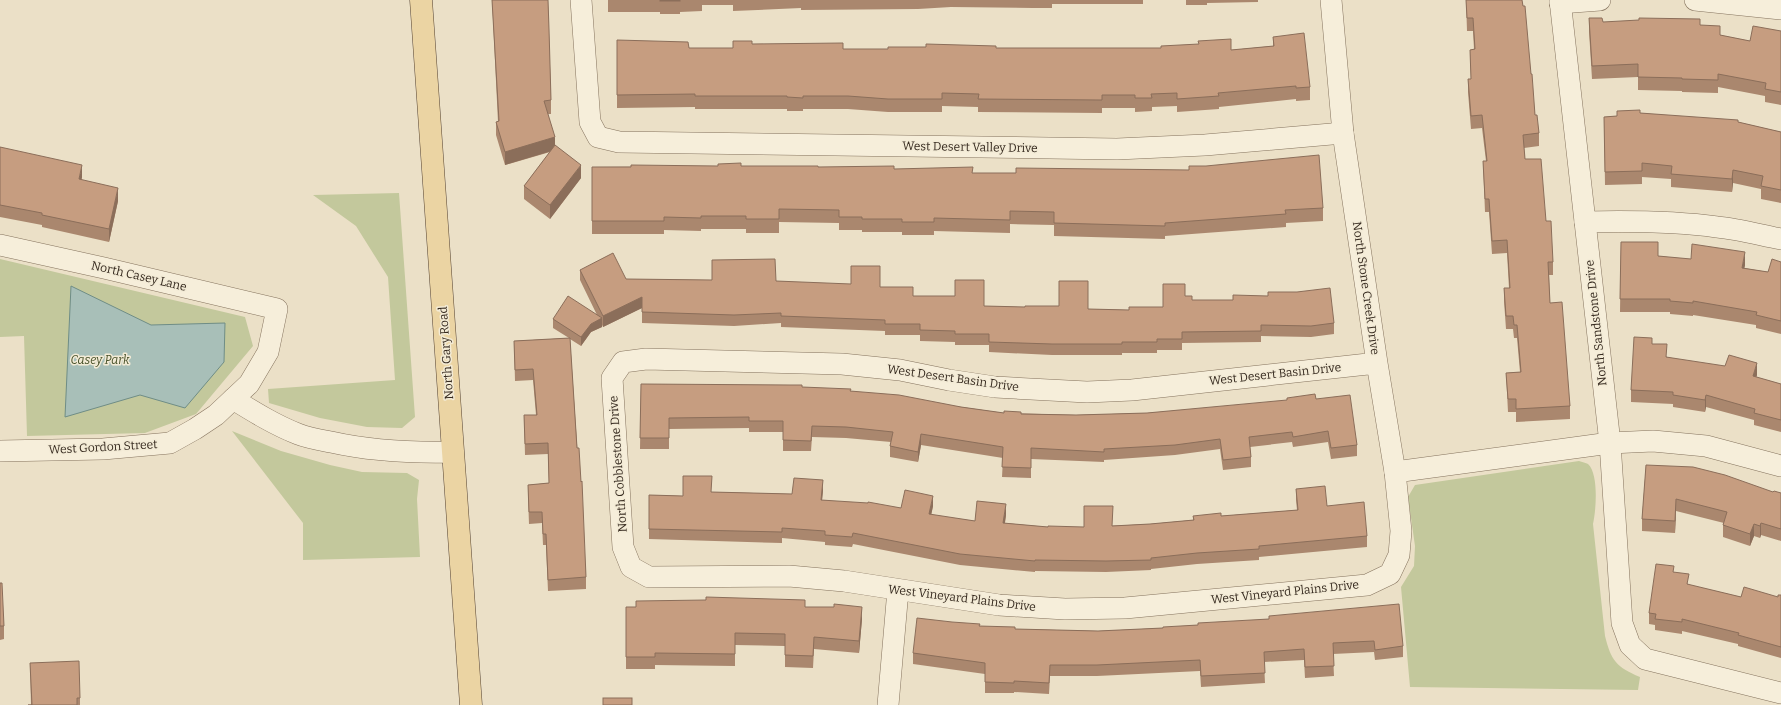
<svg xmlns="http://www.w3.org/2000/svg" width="1781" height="705" viewBox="0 0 1781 705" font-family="Bitter,serif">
<rect width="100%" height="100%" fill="#ebe0c7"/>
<g fill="#c3c89c">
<polygon points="399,193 415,417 402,428 367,427 320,418 269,403 268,389 395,380 388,277 356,226 313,195"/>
<polygon points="0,259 245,317 253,346 196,414 145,433 27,436 24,336 0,337"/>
<polygon points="232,431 281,451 330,465 362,472 407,473 419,480 417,499 420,557 303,560 303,523"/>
<path d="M1579 461C1582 462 1586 463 1588 464 1599 474 1596 511 1593 524L1605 636C1611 660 1616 667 1640 677L1638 690 1410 687 1401 587 1414 566 1415 546 1408 497 1415 485Z"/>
</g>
<polygon fill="#a8bfb8" stroke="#6f8d86" points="71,286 151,325 225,323 224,362 185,408 140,395 65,417"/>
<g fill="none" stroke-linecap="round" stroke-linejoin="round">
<defs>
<g id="minor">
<polyline points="581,0 590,122 598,137 619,142 1117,149 1205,145 1343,133"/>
<polyline points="1331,0 1343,133 1377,363 1395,472 1401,531 1399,555 1390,574 1367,585 1125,608 1065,609 999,605 844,581 789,576 649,577 631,567 623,547 612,378 623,362 646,359 842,364 900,370 949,380 995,387 1087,392 1132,390 1377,363"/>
<polyline points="1560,0 1610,443 1622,623 1630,645 1645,659 1781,693"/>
<polyline points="1695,0 1781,9"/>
<polyline points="1560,3 1600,0"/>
<path d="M1585 222C1630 221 1673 221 1717 227 1739 229 1760 235 1781 239"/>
<polyline points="0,245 104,268 277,309 268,352 249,384 216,415 195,429 170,443 103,449 0,451"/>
<path d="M233 399C254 412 275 425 298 434 308 438 320 440 331 442 371 451 412 453 453 452"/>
<polyline points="1395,472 1610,443 1653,441 1706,446 1781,466"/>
<polyline points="888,705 898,590"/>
</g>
<polyline id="major" points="421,0 471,705"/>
</defs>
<use href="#minor" stroke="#85735e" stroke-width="22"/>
<use href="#major" stroke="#544232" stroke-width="23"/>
<use href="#minor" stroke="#f6eeda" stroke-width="21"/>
<use href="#major" stroke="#ebd4a3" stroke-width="22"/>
</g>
<g fill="#aa876e">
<polygon points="492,0 548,0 551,100 551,114 548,114 555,146 581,178 550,219 524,199 524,186 550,152 505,165 496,135 496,122 498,122"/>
<polygon points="608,0 1258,0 1258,2 1207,3 1207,5 1186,5 1186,0 1143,0 1143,4 1052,4 1052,8 1033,8 951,7 918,9 801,10 801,8 733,11 733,5 702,5 702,11 680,12 680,14 660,14 660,12 608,12"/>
<polygon points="1466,0 1522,0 1535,115 1539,133 1539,146 1524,148 1525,159 1546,221 1553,262 1553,275 1549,275 1550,303 1570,406 1570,419 1516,422 1516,412 1508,412 1506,373 1520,372 1517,338 1514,338 1513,329 1506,329 1504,301 1504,288 1509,288 1507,253 1492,254 1489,212 1485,212 1483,161 1486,161 1482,128 1471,129 1468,92 1468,79 1471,79 1470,50 1474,49 1473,31 1467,31"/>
<polygon points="1589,18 1603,22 1700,25 1720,35 1750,41 1781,31 1781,105 1765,102 1765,96 1718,87 1718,93 1682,92 1682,91 1638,90 1638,77 1592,79 1589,31"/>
<polygon points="1273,37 1310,87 1310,100 1296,101 1296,99 1219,107 1219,109 1177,112 1177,106 1152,107 1152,111 1135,112 1135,108 1102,108 1102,113 978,112 978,107 942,106 942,112 888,112 848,109 803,109 803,111 787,111 787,109 695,109 695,107 617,108 617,40 689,48 733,48 752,44 843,49 888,49 996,48 1231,50 1273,46"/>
<polygon points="1640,113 1738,122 1781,132 1781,203 1761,199 1761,189 1733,183 1732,192 1671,187 1671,179 1642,177 1642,184 1605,185 1604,117 1617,116"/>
<polygon points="0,147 82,177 81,180 118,201 109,242 42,227 42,225 0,217"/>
<polygon points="741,166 894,169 972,173 1323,208 1323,221 1286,223 1286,227 1165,236 1165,239 1054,236 1054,225 1010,224 1010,233 934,231 934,235 902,235 902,232 862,232 862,230 839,230 839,223 779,222 779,233 746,233 746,229 701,229 701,231 664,230 664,234 592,234 592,167"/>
<polygon points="1621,242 1658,256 1745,265 1744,268 1768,272 1781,262 1781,334 1756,328 1756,325 1693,315 1693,316 1670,314 1670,312 1620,312"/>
<polygon points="580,270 626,279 776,281 880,287 913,296 984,306 1129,310 1163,307 1185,296 1192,300 1334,323 1334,334 1311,337 1261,336 1261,342 1182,343 1182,350 1157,350 1157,353 1122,353 1122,355 1052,355 989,352 989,345 955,345 955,342 920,341 920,335 885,335 885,331 781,327 781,323 734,326 642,323 642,308 603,327 602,325 602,327 591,332 581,346 570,339 586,577 586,589 548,591 546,545 543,545 542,523 529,524 528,496 528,485 549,483 548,454 525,455 524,415 536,415 533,380 515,381 514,341 569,338 553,328 553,319 597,315 580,280"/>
<polygon points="1652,344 1667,357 1757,375 1756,377 1781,384 1781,432 1754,425 1754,420 1706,407 1705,412 1673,407 1673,404 1631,402 1631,390"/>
<polygon points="641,384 802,387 850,391 1004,413 1076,415 1147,413 1316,399 1357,445 1357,456 1331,459 1328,442 1293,447 1292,442 1250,447 1251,457 1251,467 1223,470 1220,449 1175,455 1104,460 1104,462 1031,459 1031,478 1002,477 1003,458 921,445 918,462 890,457 890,446 891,442 846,438 812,437 811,451 783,451 783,432 749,432 749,428 669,429 669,449 640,449"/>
<polygon points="1646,465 1773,492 1781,493 1781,541 1761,535 1760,538 1754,536 1750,546 1723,537 1723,525 1724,523 1676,511 1675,533 1642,531 1642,519"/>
<polygon points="1296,489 1327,506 1367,536 1367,547 1259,557 1259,560 1197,564 1151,569 1151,570 1106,572 1035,571 1035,572 960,565 853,544 852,547 825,545 825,542 782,538 782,543 649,539 649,495 683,496 712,492 792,494 823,490 822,500 901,508 933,506 931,515 975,521 1006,515 1005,523 1048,527 1084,527 1150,524 1193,520 1193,516 1221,516 1297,510 1296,500"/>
<polygon points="1674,572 1689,585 1741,597 1778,597 1781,595 1781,658 1738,646 1738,644 1682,631 1682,634 1655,630 1655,625 1649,624 1649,613"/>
<polygon points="0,583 4,626 4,639 0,640"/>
<polygon points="626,607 805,607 862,619 859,653 814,649 813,668 785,667 785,646 735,645 735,666 655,665 655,669 626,669"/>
<polygon points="1269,619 1403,646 1403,657 1375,660 1374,652 1333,654 1334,676 1305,678 1304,660 1264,662 1265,683 1201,687 1200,671 1097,676 1050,676 1049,694 1014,692 1014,693 985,693 985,674 913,664 913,653 980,626 1015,629 1098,631 1163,628"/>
<polygon points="30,663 80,698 80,705 28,705 31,705"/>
</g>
<g fill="#8b6e5a">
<polygon points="555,137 555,150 505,165 505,152"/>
<polygon points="82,165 82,177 79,192 79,179"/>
<polygon points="581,165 581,178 550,219 550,205"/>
<polygon points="1733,170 1733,183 1732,192 1732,179"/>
<polygon points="118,188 118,201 109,242 109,229"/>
<polygon points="1745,252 1745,265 1742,281 1742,268"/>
<polygon points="642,297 642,308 603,327 603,316"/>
<polygon points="602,318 602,327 591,332 581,346 581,337 591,324"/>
<polygon points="1757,363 1757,375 1753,388 1753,376"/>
<polygon points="1706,395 1706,407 1705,412 1705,400"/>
<polygon points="921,434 921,445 918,462 918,452"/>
<polygon points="823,480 823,490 821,511 821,500"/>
<polygon points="933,496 933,506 929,525 929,514"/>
<polygon points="1676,499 1676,511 1675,533 1675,521"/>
<polygon points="1006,504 1006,515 1003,533 1003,523"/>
<polygon points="1761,523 1761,535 1760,538 1760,526"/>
<polygon points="1754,524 1754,536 1750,546 1750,534"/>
<polygon points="862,607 862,619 859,653 859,641"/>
</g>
<g fill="#c69d80" stroke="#8b6e5a">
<polygon points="492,0 548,0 549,29 551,100 544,101 555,137 505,152 496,122 499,121"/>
<rect x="660" y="0" width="20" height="1"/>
<polygon points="1466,0 1522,0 1523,6 1525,6 1531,74 1532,74 1535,115 1537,115 1539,133 1523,135 1525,159 1541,159 1546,221 1551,221 1552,242 1553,262 1548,262 1550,303 1562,302 1570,406 1516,409 1516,399 1508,399 1506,373 1521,372 1517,325 1514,325 1513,316 1506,316 1504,288 1510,288 1507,240 1492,241 1489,199 1485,199 1483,161 1487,161 1482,115 1471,116 1468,79 1471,79 1470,50 1475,49 1473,18 1467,18"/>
<polygon points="1589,18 1602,18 1603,22 1639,20 1639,18 1700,19 1700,25 1720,26 1720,35 1750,41 1753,26 1781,31 1781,92 1765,89 1766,83 1718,74 1718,80 1682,79 1682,78 1638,77 1638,64 1592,66"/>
<polygon points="1304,33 1310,87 1296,88 1296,86 1218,93 1219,96 1177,99 1177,93 1151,94 1152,98 1135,98 1135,95 1102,95 1102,100 978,99 979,94 942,93 942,99 888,99 848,96 803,96 803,98 787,97 787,96 695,96 695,94 617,95 617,40 688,42 689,48 733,48 733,41 752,41 752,44 843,43 843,49 888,49 888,47 926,47 926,44 996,46 996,48 1161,48 1161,46 1199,44 1198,41 1231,39 1231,50 1274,46 1273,37"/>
<polygon points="1640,110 1640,113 1738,120 1738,122 1781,132 1781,190 1761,186 1763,176 1733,170 1732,179 1671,174 1672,166 1642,163 1642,171 1605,172 1604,117 1617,116 1617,111"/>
<polygon points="555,145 581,165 550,205 524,186"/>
<polygon points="0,147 82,165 79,179 118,188 109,229 42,215 42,213 0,205"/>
<polygon points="1319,155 1323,208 1285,210 1286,214 1165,223 1165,226 1054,223 1054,212 1010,211 1010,220 934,218 934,222 902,222 902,219 862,219 862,217 839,217 839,210 779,209 779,219 746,219 746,216 701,216 701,218 664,217 664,221 592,221 592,167 631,167 631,165 718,166 718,164 741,163 741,166 818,166 818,167 894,166 894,169 973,167 972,173 1016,173 1016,168 1189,170 1189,166 1206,166"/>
<polygon points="1621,242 1658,242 1658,256 1691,259 1692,244 1745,252 1742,268 1768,272 1772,259 1781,262 1781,321 1756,315 1757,312 1693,301 1693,303 1670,301 1670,299 1620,299"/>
<polygon points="613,253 626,279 712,280 712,260 775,259 776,281 851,284 851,266 880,266 880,287 913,287 913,296 955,296 955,280 984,280 984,306 1025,307 1025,306 1059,306 1059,281 1088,281 1088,309 1129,310 1129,307 1163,307 1163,284 1185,284 1185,296 1192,296 1192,300 1233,300 1233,295 1268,296 1268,292 1297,292 1330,288 1334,323 1311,326 1261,325 1261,331 1182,332 1182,339 1157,339 1157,342 1122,342 1122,344 1052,344 989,342 989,334 955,334 955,331 920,330 920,324 885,324 885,320 781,316 781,313 734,315 642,312 642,297 603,316 580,270"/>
<polygon points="568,296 602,318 591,324 581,337 553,319"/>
<polygon points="1634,337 1652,338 1652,344 1667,344 1666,357 1725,366 1729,355 1757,363 1753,376 1781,384 1781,420 1754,413 1755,409 1706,395 1705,400 1673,395 1673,392 1631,390"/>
<polygon points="570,338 577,448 579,448 581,482 582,481 586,577 548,580 546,534 543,534 542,512 529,512 528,485 549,483 548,443 525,444 524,415 537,415 533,369 515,370 514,341"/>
<polygon points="641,384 790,385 802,385 802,387 851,389 850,391 899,395 961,407 1004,413 1004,411 1021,412 1021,414 1076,415 1147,413 1287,400 1287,398 1315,394 1316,399 1350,395 1357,445 1331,448 1328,431 1293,437 1292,432 1249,437 1251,457 1223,460 1220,439 1175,445 1104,449 1104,452 1031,448 1031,468 1002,467 1003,447 921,434 918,452 890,446 893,432 846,427 812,426 811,441 783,440 783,421 749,421 749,417 669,418 669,438 640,438"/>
<polygon points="1646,465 1693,467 1725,475 1773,492 1774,491 1781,493 1781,529 1761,523 1760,526 1754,524 1750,534 1723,525 1727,512 1676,499 1675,521 1642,519"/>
<polygon points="683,476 712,476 711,492 792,494 794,478 823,480 821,500 868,503 868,502 901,508 905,490 933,496 929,514 975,521 977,501 1006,504 1003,523 1048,527 1048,526 1084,527 1084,506 1113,506 1112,526 1150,524 1194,520 1193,516 1221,513 1221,516 1298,510 1296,489 1325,486 1327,506 1364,502 1367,536 1259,546 1259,549 1197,553 1151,558 1151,560 1106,561 1035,560 1035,561 960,554 853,533 852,537 825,535 825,531 782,528 782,532 649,529 649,495 683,496"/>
<polygon points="1656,564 1674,566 1673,572 1689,574 1687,584 1741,597 1744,587 1778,597 1778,595 1781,595 1781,647 1738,635 1739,633 1682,619 1682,622 1655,619 1656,614 1649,613"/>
<polygon points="0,583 2,583 4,626 0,626"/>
<polygon points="706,597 805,600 805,607 834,607 834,604 862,607 859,641 814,637 813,656 785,655 785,634 735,633 735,654 655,653 655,657 626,657 626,607 636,607 636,601 706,600"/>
<polygon points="1399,604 1403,646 1375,650 1374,641 1333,643 1334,666 1305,667 1304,649 1264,652 1265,673 1201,676 1200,660 1097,665 1050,665 1049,683 1014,681 1014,683 985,682 985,663 913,653 917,618 952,622 980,624 979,626 1015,627 1015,629 1098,631 1163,628 1163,627 1198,625 1198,623 1269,619 1269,616"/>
<polygon points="79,661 80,698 77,698 77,705 28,705 32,705 30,663"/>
<rect x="603" y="698" width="29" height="7"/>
</g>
<g text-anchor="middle" stroke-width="3" stroke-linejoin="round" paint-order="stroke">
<g font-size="12" fill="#372b20" stroke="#f3ebd6">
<text transform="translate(970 147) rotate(1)" y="4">West Desert Valley Drive</text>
<text transform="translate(139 276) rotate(13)" y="4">North Casey Lane</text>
<text transform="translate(1366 288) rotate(82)" y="4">North Stone Creek Drive</text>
<text transform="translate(1596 323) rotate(-96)" y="4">North Sandstone Drive</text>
<text transform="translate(446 353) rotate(-94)" y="4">North Gary Road</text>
<text transform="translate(1275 374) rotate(-6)" y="4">West Desert Basin Drive</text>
<text transform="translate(953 378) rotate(8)" y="4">West Desert Basin Drive</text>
<text transform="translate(103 447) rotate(-3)" y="4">West Gordon Street</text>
<text transform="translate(618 464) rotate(-94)" y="4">North Cobblestone Drive</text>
<text transform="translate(1285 592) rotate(-6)" y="4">West Vineyard Plains Drive</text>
<text transform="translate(962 598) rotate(7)" y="4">West Vineyard Plains Drive</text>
</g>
<g font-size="12" font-style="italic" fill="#475129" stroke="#f3ebd6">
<text x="100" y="364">Casey Park</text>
</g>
</g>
</svg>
